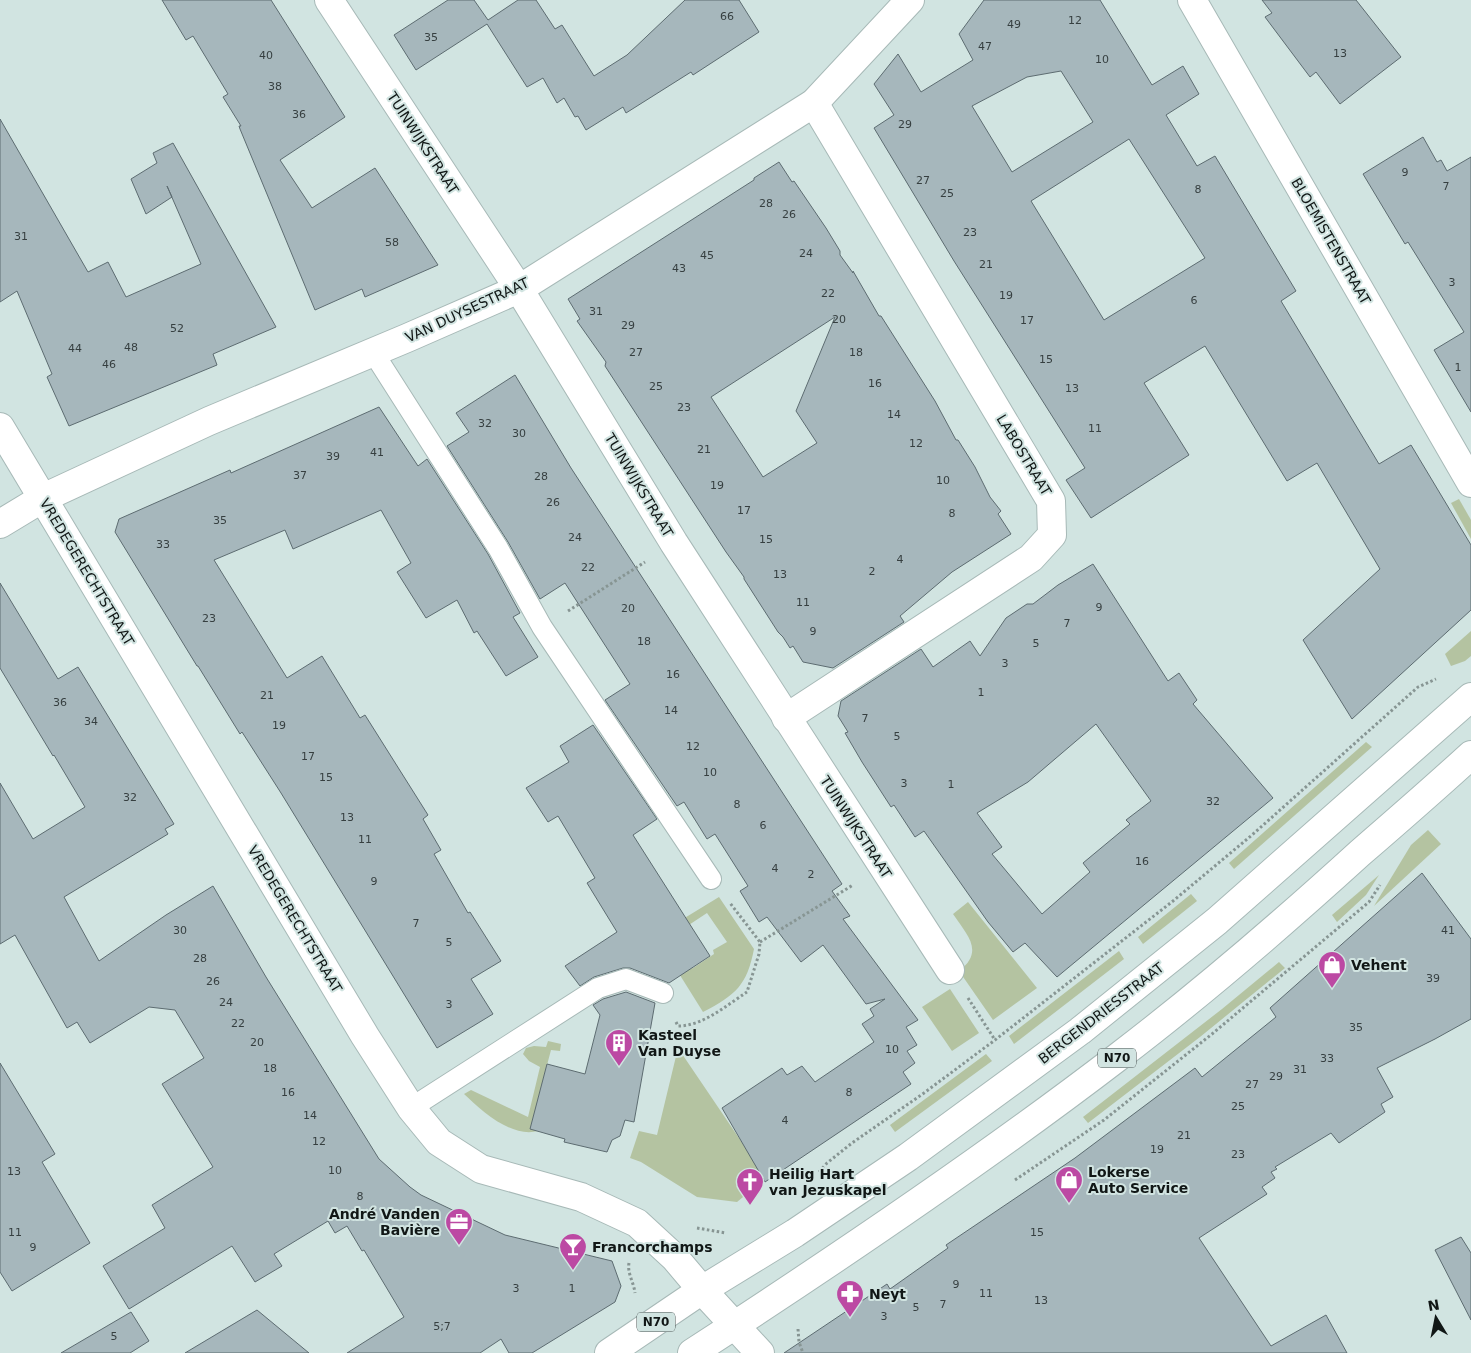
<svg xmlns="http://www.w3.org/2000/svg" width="1471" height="1353" viewBox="0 0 1471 1353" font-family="'DejaVu Sans',sans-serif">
<rect width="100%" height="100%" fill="#d1e4e1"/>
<g fill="#b4c3a1">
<polygon points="1459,499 1471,520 1471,539 1451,503"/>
<polygon points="1471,631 1471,656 1465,661 1451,666 1445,654"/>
<polygon points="1366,742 1372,747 1234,869 1229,863"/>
<polygon points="1428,830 1441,844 1374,906 1411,845"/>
<polygon points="1379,875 1366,895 1337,922 1332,915"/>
<polygon points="1191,894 1197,901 1143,944 1138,937"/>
<path d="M719 897 754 949C747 985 736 995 703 1012L678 972 693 968 714 954 713 950 727 942 707 913 660 944 619 958Z"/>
<path d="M968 902 1037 988 993 1020 959 971C985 951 967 935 953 914Z"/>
<polygon points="1119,951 1124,959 1014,1044 1009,1036"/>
<polygon points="1279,962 1285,968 1200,1037 1088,1123 1083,1117 1222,1009"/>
<polygon points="950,989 979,1033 952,1051 922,1007"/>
<path d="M548 1041 561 1044 560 1051 551 1050 538 1099V1131C511 1138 482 1111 464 1094L471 1090 528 1117 540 1067 529 1061 523 1054 526 1048 534 1046 546 1047Z"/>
<polygon points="678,1048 766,1178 737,1202 697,1197 641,1162 630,1158 639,1131 657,1135"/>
<polygon points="986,1054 992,1061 895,1132 890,1125"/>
</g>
<g fill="#a6b7bc" stroke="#5d6c71" fill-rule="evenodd">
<polygon points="162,0 271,0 345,117 280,160 312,208 375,168 438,265 365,297 362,289 315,310 240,129 239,126 241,126 223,97 228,94 193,36 186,40"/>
<polygon points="448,0 474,0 488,20 518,0 536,0 555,29 562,25 594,76 627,55 685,0 739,0 759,32 693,75 691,72 626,113 623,107 586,130 578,116 575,117 564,98 557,103 543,78 527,87 487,24 416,70 394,35"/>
<path d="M984 0H1100L1152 85 1183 66 1199 94 1166 115 1197 166 1215 156 1296 291 1281 301 1379 464 1411 445 1471 545V610L1352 719 1303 640 1380 569 1317 463 1287 481 1205 346 1144 383 1189 455 1091 518 1066 480 1085 468 954 261 874 128 894 115 874 84 898 54 921 92 973 60 959 34ZM1061 71 1093 122 1012 172 972 106 1027 77ZM1129 139 1205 258 1104 320 1031 201Z"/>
<polygon points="1262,0 1356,0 1401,57 1340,104 1316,72 1310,77 1265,17 1272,13"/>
<polygon points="0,119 88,272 108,262 126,297 201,264 167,186 172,197 146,214 131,179 157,163 153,153 173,143 276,327 213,354 217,365 69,426 47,377 52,374 17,291 0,302"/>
<polygon points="1423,137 1437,162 1441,160 1447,171 1471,157 1471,412 1434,350 1464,332 1408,242 1405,244 1363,174"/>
<path d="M779 162 792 182 794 181 826 228 840 251V255L853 273V271L879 316H881L935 401 956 440H958L975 467 990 497 1001 511 998 514 1011 534 952 572 900 616 904 622 833 668 803 662 793 646 790 648 783 637 778 632 744 579V577L726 552 605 366 606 362 577 321 580 319 568 299 754 180V178ZM835 317 796 411 817 443 763 477 711 397Z"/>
<polygon points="515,375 571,468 842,884 832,891 850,916 843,919 918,1020 906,1027 917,1045 907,1051 915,1063 903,1072 911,1084 765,1182 722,1108 782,1068 787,1075 802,1066 815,1082 874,1042 862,1024 874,1016 870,1009 885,999 866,1004 823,945 801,962 767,917 759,922 740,891 748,886 715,834 707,839 684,802 677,806 605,700 630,684 565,583 540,599 508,542 447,446 469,432 456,413"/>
<polygon points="379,407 418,466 427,459 488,554 520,613 513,617 538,657 506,676 477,631 474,633 457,600 426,618 397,572 411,563 381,510 293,549 285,530 214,560 287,678 322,656 360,718 365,715 428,815 423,819 441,850 434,854 468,913 470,912 501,961 471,979 493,1014 437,1048 281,793 242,732 240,734 198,666 197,666 115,532 119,519 230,470 231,473"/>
<path d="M1093 564 1168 681 1179 673 1197 700 1193 704 1273 798 1057 977 1025 943 1013 952 988 922 924 831 915 837 894 805 891 807 862 762 845 733 848 732 838 716 841 701 921 649 933 667 970 641 980 656 1006 618 1027 604H1033L1058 585ZM1096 724 1151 801 1126 820 1130 824 1083 863 1090 872 1042 914 992 854 1002 847 977 813 1028 782Z"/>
<polygon points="0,583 58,679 78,667 174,824 165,829 168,834 64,897 99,961 166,915 213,886 266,977 379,1159 410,1187 421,1195 505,1235 612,1261 621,1286 615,1302 532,1353 509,1353 501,1339 480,1353 347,1353 404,1317 364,1250 362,1251 347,1226 335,1233 328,1221 274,1254 282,1266 255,1282 232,1246 129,1309 103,1266 165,1228 152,1205 213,1167 162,1084 204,1058 175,1010 149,1007 90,1043 77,1022 67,1028 15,935 0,944 0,783 33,839 85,807 54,755 53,756 0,668"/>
<polygon points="593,725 657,819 633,835 710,956 669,983 630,968 623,968 594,977 580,986 565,966 617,932 587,883 595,878 558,816 548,822 526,788 569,762 560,746"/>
<polygon points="1422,873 1471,939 1471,1019 1435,1039 1377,1068 1393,1097 1381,1104 1385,1112 1339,1143 1331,1133 1275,1167 1277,1169 1271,1172 1275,1178 1262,1187 1267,1194 1199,1238 1271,1346 1326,1315 1347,1353 784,1353 887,1284 890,1289 948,1248 946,1245 1075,1158 1195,1068 1202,1077 1276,1017 1270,1008"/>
<polygon points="626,992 655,1003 634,1122 625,1120 620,1136 612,1140 607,1152 564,1142 565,1139 530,1129 547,1064 585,1074 600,1015 593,1005 603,999"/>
<polygon points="0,1063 55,1154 42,1162 90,1243 12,1291 0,1272"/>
<polygon points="1461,1237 1471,1253 1471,1320 1435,1250"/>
<polygon points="257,1310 309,1353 185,1353"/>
<polygon points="131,1312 149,1341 130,1353 61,1353"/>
</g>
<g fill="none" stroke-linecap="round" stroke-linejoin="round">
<defs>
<g id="service">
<polyline points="373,352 498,548 542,627 711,879"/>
<polyline points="411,1108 598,988 626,979 663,993"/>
</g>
<g id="minor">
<polyline points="329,0 519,289 674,543 950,970"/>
<polyline points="1192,0 1471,483"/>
<polyline points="0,427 365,1036 411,1108 439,1142 481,1169 581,1197 637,1223 675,1258 702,1290"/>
<polyline points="0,524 43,498 209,421 407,338 519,289 814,103 910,0"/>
<polyline points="786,718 1031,558 1052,535 1051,501 814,103"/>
</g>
<polyline id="tertiary" points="702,1290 760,1353"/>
<g id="primary">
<polyline points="609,1353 702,1290 795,1233 908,1157 1080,1031 1217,921 1471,697"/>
<path d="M692 1353C837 1259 981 1162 1118 1057 1202 993 1282 924 1360 853 1397 821 1435 788 1471 755"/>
</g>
</defs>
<use href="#service" stroke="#a7b9b7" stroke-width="22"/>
<use href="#minor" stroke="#a7b9b7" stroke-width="30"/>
<use href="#tertiary" stroke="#a7b9b7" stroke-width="30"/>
<use href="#primary" stroke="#a7b9b7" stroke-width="30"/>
<g stroke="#879593" stroke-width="3" stroke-dasharray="2.5 2.5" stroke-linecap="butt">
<polyline points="568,611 645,562"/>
<polyline points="760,942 853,885"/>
<polyline points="968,998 995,1040"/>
<path d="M676 1022 678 1026C703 1026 727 1005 747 992L759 954 760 942 730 903"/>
<polyline points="819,1172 827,1163 852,1143 924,1093 995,1040 1173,901 1252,835 1418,687 1436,679"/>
<polyline points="1015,1180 1104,1120 1212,1034 1369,902 1380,885"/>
<polyline points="697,1228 726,1233"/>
<path d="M629 1263C627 1273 634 1283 635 1293"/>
<polyline points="798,1329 799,1342 803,1353"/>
</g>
<use href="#service" stroke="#fff" stroke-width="20"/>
<use href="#minor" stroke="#fff" stroke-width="28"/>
<use href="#tertiary" stroke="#fff" stroke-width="28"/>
<use href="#primary" stroke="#fff" stroke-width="28"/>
</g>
<defs>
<symbol id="shop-pin" viewBox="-11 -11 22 30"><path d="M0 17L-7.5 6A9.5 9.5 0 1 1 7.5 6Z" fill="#bc49a3" stroke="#d1e4e1"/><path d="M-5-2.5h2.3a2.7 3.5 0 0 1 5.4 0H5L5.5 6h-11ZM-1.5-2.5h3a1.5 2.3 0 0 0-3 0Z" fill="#fff"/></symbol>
<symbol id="building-pin" viewBox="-11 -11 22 30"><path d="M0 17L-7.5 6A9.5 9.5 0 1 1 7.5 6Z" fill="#bc49a3" stroke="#d1e4e1"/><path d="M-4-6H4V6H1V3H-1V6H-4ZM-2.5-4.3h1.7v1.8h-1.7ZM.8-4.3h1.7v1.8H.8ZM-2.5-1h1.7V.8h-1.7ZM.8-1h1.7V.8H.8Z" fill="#fff"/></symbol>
<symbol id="church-pin" viewBox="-11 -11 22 30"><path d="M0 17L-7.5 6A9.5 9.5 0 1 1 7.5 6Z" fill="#bc49a3" stroke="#d1e4e1"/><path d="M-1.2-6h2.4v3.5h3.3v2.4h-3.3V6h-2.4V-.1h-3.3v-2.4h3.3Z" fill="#fff"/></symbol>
<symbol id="office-pin" viewBox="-11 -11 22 30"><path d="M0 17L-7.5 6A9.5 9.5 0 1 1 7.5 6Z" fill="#bc49a3" stroke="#d1e4e1"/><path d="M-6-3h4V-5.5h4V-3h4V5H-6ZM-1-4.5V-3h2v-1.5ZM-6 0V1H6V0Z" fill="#fff"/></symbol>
<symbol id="bar-pin" viewBox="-11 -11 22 30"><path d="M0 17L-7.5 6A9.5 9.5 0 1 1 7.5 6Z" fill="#bc49a3" stroke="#d1e4e1"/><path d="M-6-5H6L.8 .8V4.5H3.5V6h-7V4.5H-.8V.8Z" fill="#fff"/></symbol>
<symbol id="pharmacy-pin" viewBox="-11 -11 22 30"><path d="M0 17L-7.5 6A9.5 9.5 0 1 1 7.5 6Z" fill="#bc49a3" stroke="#d1e4e1"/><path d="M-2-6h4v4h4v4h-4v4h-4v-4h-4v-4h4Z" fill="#fff"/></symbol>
</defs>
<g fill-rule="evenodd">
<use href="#shop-pin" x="1316" y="949" width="32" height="43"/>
<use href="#building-pin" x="603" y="1027" width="32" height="43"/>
<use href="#shop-pin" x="1053" y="1164" width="32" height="43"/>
<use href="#church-pin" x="734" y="1166" width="32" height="43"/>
<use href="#office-pin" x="443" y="1206" width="32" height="43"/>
<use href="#bar-pin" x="557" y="1231" width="32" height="43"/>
<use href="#pharmacy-pin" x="834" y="1278" width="32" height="43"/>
</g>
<g text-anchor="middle" stroke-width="4" stroke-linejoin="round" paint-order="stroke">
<g font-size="11" fill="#363f40">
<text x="727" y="20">66</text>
<text x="1075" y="24">12</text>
<text x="1014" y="28">49</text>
<text x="431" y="41">35</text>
<text x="985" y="50">47</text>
<text x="1340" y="57">13</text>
<text x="266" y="59">40</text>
<text x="1102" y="63">10</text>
<text x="275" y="90">38</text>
<text x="299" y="118">36</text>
<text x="905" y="128">29</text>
<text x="1405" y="176">9</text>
<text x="923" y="184">27</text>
<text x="1446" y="190">7</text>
<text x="1198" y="193">8</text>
<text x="947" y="197">25</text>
<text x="766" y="207">28</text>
<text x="789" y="218">26</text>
<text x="970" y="236">23</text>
<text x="21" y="240">31</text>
<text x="392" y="246">58</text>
<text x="806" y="257">24</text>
<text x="707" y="259">45</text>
<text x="986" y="268">21</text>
<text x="679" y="272">43</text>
<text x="1452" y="286">3</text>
<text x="828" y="297">22</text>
<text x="1006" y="299">19</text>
<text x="1194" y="304">6</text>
<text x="596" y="315">31</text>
<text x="839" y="323">20</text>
<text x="1027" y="324">17</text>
<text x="628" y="329">29</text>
<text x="177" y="332">52</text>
<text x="131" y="351">48</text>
<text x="75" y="352">44</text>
<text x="636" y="356">27</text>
<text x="856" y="356">18</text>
<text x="1046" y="363">15</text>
<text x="109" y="368">46</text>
<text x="1458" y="371">1</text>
<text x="875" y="387">16</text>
<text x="656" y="390">25</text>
<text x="1072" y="392">13</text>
<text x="684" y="411">23</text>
<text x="894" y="418">14</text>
<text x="485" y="427">32</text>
<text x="1095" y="432">11</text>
<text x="519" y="437">30</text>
<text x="916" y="447">12</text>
<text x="704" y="453">21</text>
<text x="377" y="456">41</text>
<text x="333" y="460">39</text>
<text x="300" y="479">37</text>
<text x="541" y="480">28</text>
<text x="943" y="484">10</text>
<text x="717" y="489">19</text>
<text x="553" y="506">26</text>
<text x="744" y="514">17</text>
<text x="952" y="517">8</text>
<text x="220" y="524">35</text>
<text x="575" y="541">24</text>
<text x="766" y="543">15</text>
<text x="163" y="548">33</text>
<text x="900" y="563">4</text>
<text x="588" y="571">22</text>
<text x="872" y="575">2</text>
<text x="780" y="578">13</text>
<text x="803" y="606">11</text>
<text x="1099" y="611">9</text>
<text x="628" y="612">20</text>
<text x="209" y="622">23</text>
<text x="1067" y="627">7</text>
<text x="813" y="635">9</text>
<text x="644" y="645">18</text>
<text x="1036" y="647">5</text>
<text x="1005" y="667">3</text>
<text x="673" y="678">16</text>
<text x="981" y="696">1</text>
<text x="267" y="699">21</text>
<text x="60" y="706">36</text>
<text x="671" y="714">14</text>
<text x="865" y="722">7</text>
<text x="91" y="725">34</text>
<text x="279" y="729">19</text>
<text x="897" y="740">5</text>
<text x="693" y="750">12</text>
<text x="308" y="760">17</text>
<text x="710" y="776">10</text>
<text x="326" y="781">15</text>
<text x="904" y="787">3</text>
<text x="951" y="788">1</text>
<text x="130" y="801">32</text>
<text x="1213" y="805">32</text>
<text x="737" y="808">8</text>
<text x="347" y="821">13</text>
<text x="763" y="829">6</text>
<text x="365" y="843">11</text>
<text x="1142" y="865">16</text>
<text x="775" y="872">4</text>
<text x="811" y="878">2</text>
<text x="374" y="885">9</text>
<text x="416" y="927">7</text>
<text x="180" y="934">30</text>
<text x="1448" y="934">41</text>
<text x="449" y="946">5</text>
<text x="200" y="962">28</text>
<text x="1433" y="982">39</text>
<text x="213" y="985">26</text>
<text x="226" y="1006">24</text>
<text x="449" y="1008">3</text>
<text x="238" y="1027">22</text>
<text x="1356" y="1031">35</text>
<text x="257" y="1046">20</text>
<text x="892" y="1053">10</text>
<text x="1327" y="1062">33</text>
<text x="270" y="1072">18</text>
<text x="1300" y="1073">31</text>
<text x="1276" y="1080">29</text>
<text x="1252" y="1088">27</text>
<text x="288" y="1096">16</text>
<text x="849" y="1096">8</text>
<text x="1238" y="1110">25</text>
<text x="310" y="1119">14</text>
<text x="785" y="1124">4</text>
<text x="1184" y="1139">21</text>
<text x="319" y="1145">12</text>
<text x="1157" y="1153">19</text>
<text x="1238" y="1158">23</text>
<text x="335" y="1174">10</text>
<text x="14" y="1175">13</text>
<text x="360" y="1200">8</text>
<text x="15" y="1236">11</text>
<text x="1037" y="1236">15</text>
<text x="33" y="1251">9</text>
<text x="956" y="1288">9</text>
<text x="516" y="1292">3</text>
<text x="572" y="1292">1</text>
<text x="986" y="1297">11</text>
<text x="1041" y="1304">13</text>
<text x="943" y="1308">7</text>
<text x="916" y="1311">5</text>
<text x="884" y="1320">3</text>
<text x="442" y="1330">5;7</text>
<text x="114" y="1340">5</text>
</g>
<g fill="#d1e4e1" stroke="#4b5453" stroke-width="1">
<rect x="1098" y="1048.5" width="38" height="19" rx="4"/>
<rect x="637" y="1312.5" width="38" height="19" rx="4"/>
</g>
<g font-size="12" font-weight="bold" fill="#111716">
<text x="1117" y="1062">N70</text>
<text x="656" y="1326">N70</text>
</g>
<g font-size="14" fill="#111716" stroke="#d1e4e1">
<text transform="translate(423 143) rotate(57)" y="5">TUINWIJKSTRAAT</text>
<text transform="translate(1331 241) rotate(60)" y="5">BLOEMISTENSTRAAT</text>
<text transform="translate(467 310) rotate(-25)" y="5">VAN DUYSESTRAAT</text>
<text transform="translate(1024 455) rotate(59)" y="5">LABOSTRAAT</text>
<text transform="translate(639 485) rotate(59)" y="5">TUINWIJKSTRAAT</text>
<text transform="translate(87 572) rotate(59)" y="5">VREDEGERECHTSTRAAT</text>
<text transform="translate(856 827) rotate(57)" y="5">TUINWIJKSTRAAT</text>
<text transform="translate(295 919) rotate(59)" y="5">VREDEGERECHTSTRAAT</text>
<text transform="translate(1101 1013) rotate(-38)" y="5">BERGENDRIESSTRAAT</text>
</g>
<g font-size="14" font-weight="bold" fill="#111716" stroke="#d1e4e1" text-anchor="start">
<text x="1351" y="970">Vehent</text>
<text x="638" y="1040">Kasteel<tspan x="638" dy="16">Van Duyse</tspan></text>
<text x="1088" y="1177">Lokerse<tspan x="1088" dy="16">Auto Service</tspan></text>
<text x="769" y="1179">Heilig Hart<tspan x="769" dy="16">van Jezuskapel</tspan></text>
<text x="440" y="1219" text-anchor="end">André Vanden<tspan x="440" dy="16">Bavière</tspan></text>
<text x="592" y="1252">Francorchamps</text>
<text x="869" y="1299">Neyt</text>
</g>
</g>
<g transform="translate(1436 1318) rotate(350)" stroke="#d1e4e1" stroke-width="4" paint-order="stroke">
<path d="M0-4L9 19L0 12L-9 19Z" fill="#111716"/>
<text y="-8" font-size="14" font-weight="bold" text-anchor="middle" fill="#111716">N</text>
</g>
</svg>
